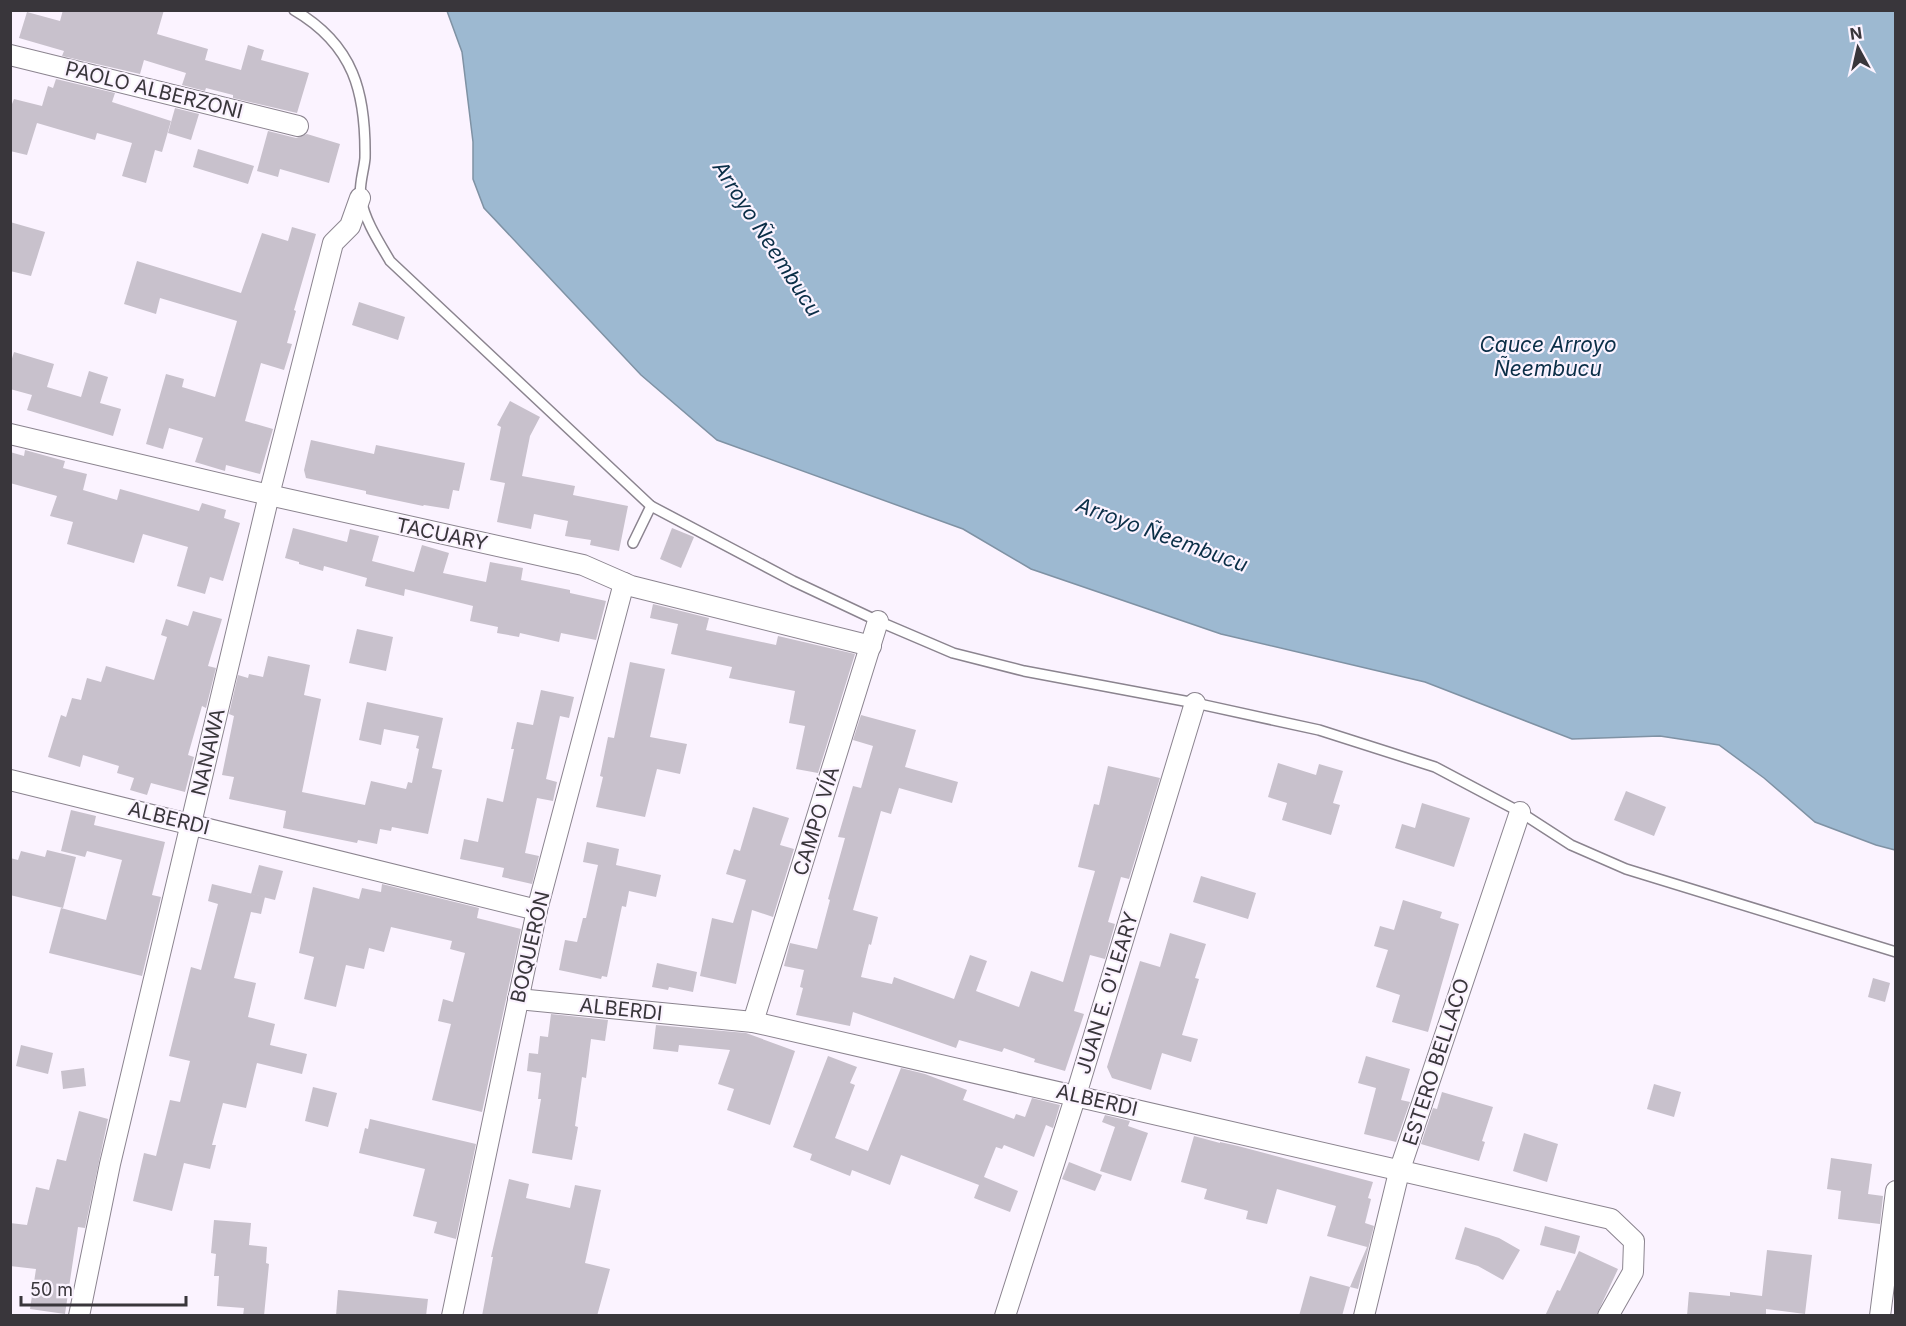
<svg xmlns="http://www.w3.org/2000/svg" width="1906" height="1326" viewBox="0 0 1906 1326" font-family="Inter,sans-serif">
<rect width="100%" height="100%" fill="#fbf3ff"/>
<polygon fill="#9db9d1" stroke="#7f92a4" stroke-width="1.5" points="447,11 1895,11 1895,850 1876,845 1815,822 1764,778 1719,745 1660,736 1572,739 1425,682 1221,634 1031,569 963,529 717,440 641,375 484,208 473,179 473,142 462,52"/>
<g fill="#c8c1cc">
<polygon points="63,10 164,10 157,34 208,49 205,60 241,70 248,45 264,50 261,60 309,73 297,113 233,98 233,95 206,88 205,91 182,85 186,73 144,60 140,74 62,56 64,51 19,38 27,12 60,21"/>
<polygon points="56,79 115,93 112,102 171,121 162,152 155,150 146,183 122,176 132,143 97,133 95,140 37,123 27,155 10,151 10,109 14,99 42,106 48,86 53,88"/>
<polygon points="175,108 199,114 191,140 168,133"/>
<polygon points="268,131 296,138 307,134 340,144 329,183 280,169 278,177 257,171"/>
<polygon points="198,149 254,166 248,184 193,167"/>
<polygon points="10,222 45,232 31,276 10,271"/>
<polygon points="292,227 316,234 294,310 296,311 287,343 292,344 284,370 261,363 245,421 273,429 260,474 226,465 225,471 195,462 203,438 169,428 163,449 146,444 166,374 184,379 182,387 215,397 237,321 160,298 156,314 124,304 137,261 241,293 262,233 288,241"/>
<polygon points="359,302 405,317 398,340 352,325"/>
<polygon points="14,352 54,364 47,387 81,397 89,371 108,377 100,403 121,409 113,436 27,410 32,395 10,389 10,365"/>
<polygon points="510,401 540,417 530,436 522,476 575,486 573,495 628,506 619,551 590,545 591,540 565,536 568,521 534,514 531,529 497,522 505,483 490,480 501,427 497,425"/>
<polygon points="311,440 374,454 376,445 465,463 459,491 453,490 449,509 424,505 423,506 366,494 366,491 306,478 304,470"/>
<polygon points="25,450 65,461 63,468 87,474 83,490 117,500 120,489 199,511 202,503 226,510 224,518 240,523 223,581 210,577 205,594 177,586 188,547 143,534 134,563 67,544 73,522 50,516 57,496 10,483 10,452 24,456"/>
<polygon points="293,528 347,542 350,529 379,536 372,561 414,572 422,545 449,553 443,573 486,582 490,562 523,568 521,580 570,590 570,593 606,601 596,640 561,633 559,642 520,633 519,637 497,633 498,627 470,621 473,606 405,589 404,596 365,586 367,578 324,566 323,571 299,564 299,562 285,558"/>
<polygon points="672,528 694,537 681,568 660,559"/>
<polygon points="653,604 709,618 706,630 776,645 778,636 855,654 818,773 796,769 805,726 789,723 795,691 729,678 732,667 671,654 678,624 650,618"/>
<polygon points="193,611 222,619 208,666 216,668 206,708 202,706 188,755 194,757 185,792 151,783 147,795 130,790 134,778 117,773 119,766 83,755 80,767 48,757 61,715 66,717 72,698 81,700 87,678 101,682 106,666 154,680 167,637 161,635 166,619 188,626"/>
<polygon points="357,629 393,637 386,671 349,663"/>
<polygon points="268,656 310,665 304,695 321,699 302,792 365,805 371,781 406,789 408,782 412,783 419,749 416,748 419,736 384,729 381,745 359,740 367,702 443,718 432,768 442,770 428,834 392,827 391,831 380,829 377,844 358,840 357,843 283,828 286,811 229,799 234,777 222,775 234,716 229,714 238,675 248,678 249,674 263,677"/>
<polygon points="630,662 665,669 650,737 687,744 680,774 657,769 645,817 596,807 603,777 600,776 608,737 614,738"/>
<polygon points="541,690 574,697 569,718 560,716 546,779 557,782 553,801 537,798 525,853 539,856 532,884 502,877 504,868 460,859 464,839 478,842 487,798 503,802 514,749 511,749 517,722 533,725"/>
<polygon points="861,715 916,730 905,767 958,782 952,803 899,788 891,814 881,811 853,910 878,917 871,945 869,944 861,977 892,984 894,977 954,999 970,955 987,961 976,991 1019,1007 1031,971 1063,982 1095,871 1078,867 1094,804 1099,805 1108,766 1160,778 1129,879 1121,877 1108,922 1115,924 1105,959 1090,955 1074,1011 1084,1014 1065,1071 1034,1062 1035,1059 1004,1048 1002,1052 959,1040 956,1048 853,1012 850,1026 796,1015 803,988 800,987 804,970 784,966 790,943 817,949 830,900 828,899 845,838 838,837 853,786 861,788 873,746 853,740"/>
<polygon points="1278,763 1316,775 1319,764 1343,771 1333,803 1340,805 1331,835 1282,820 1287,803 1268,797"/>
<polygon points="1626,791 1666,807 1654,836 1614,820"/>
<polygon points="1422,803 1470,818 1454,867 1395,848 1402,824 1415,828"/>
<polygon points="753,807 789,818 780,845 794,849 773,917 752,910 736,984 700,976 712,918 733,923 746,880 726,874 734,849 740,851"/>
<polygon points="71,810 96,816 94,825 165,842 152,895 161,897 142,976 49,953 61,908 106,920 122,860 87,851 85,857 61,851"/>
<polygon points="587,842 619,849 616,865 661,875 656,897 629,891 626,907 622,906 607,977 602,976 601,979 559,970 565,940 577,942 583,918 586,918 598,865 583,862"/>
<polygon points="47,850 76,857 63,908 10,895 10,858 18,860 21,851 45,857"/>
<polygon points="259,865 283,871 275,900 251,894"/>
<polygon points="1201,876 1256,893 1248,919 1193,902"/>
<polygon points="212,884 265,897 261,914 251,912 234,978 256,983 248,1017 275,1024 270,1045 307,1054 302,1074 257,1063 246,1108 223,1103 212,1145 216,1145 210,1169 184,1163 172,1211 133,1201 144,1153 156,1156 170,1100 180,1102 190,1061 169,1056 191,967 201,970 218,904 208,901"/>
<polygon points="382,884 479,908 477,918 521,929 482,1112 432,1100 451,1024 438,1021 443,999 453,1002 465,953 450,949 452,941 391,927 384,952 369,948 364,969 346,965 336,1007 304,999 314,957 299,953 313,887 359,899 362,888 381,892"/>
<polygon points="1403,900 1442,912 1440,918 1459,924 1428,1032 1392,1022 1400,995 1376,987 1388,950 1374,946 1380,926 1394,930"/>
<polygon points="1170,933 1206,944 1195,978 1199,979 1182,1035 1198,1039 1191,1062 1162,1053 1151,1090 1112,1078 1107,1067 1140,961 1160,967"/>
<polygon points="657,963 697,972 693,992 669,987 668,990 652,987"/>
<polygon points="1873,978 1890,983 1885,1002 1868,997"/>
<polygon points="551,1014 608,1020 605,1041 591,1039 586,1078 582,1077 575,1126 578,1127 572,1160 532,1153 541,1099 538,1099 541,1073 527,1071 529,1053 538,1054 540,1036 548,1037"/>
<polygon points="656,1025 746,1033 795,1051 770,1125 727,1110 734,1089 718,1084 730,1050 679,1045 678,1052 653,1049"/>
<polygon points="21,1045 53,1053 48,1074 16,1066"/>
<polygon points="828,1056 857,1067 850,1083 855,1085 835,1138 868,1151 901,1068 925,1074 967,1090 963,1100 1014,1119 1016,1114 1025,1117 1032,1098 1060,1105 1053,1128 1046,1125 1034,1157 1004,1145 1002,1149 996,1147 984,1177 1018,1191 1010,1212 974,1198 979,1185 901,1155 890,1185 852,1170 850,1176 810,1160 812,1154 793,1147"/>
<polygon points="1366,1056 1410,1069 1401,1100 1410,1102 1396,1142 1364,1134 1376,1088 1358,1083"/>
<polygon points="84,1068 86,1086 63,1089 61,1071"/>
<polygon points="1654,1084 1681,1092 1674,1117 1647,1109"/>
<polygon points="313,1087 337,1093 328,1127 305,1121"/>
<polygon points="1442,1092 1493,1107 1482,1141 1485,1142 1479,1161 1421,1144 1433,1108 1437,1109"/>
<polygon points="79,1111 108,1119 85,1228 78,1227 65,1314 30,1309 36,1269 10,1266 10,1223 27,1225 36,1187 49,1190 57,1159 66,1161"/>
<polygon points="1105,1115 1130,1121 1128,1126 1148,1133 1131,1181 1100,1171 1115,1127 1102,1122"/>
<polygon points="370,1119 476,1144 456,1239 434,1233 437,1222 413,1216 425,1169 359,1153 365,1128 368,1129"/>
<polygon points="1524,1133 1558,1144 1547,1182 1513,1171"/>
<polygon points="1194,1136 1220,1143 1220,1142 1238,1146 1373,1182 1368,1198 1371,1199 1365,1223 1374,1226 1358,1289 1350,1287 1367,1247 1327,1236 1336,1206 1277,1189 1267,1224 1246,1219 1248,1211 1204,1199 1207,1189 1181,1182"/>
<polygon points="1831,1158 1872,1164 1868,1194 1883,1196 1880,1224 1838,1219 1841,1191 1827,1189"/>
<polygon points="1069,1162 1102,1175 1095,1191 1062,1179"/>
<polygon points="509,1179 529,1184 526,1198 570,1208 575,1185 601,1190 585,1263 610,1269 597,1316 482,1316 493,1257 491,1257"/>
<polygon points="214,1220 251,1223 249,1245 267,1247 266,1263 269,1264 264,1316 243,1316 244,1308 217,1306 219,1276 214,1276 216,1254 211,1253"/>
<polygon points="1545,1226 1580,1236 1575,1254 1540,1245"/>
<polygon points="1465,1227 1499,1238 1520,1250 1503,1280 1478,1266 1455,1259"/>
<polygon points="1767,1250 1812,1255 1805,1314 1766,1309 1766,1316 1687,1316 1689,1292 1730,1296 1730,1292 1762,1296"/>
<polygon points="1579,1251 1618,1269 1596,1316 1545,1316 1557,1290 1560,1291"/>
<polygon points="1310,1276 1350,1287 1342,1316 1299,1316"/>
<polygon points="338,1290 428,1299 426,1316 336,1316"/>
</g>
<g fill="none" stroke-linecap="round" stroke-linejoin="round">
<defs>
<g id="lane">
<path d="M294 10C354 45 366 93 365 158 364 171 358 187 361 199 365 221 379 242 390 261L651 506 793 581 878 621 953 653 1024 671 1195 703 1319 730 1435 767 1520 812 1571 845 1626 869 1896 952"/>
<polyline points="633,543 651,506"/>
</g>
<g id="street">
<polyline points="10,55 298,126"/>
<polyline points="10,434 269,495 583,565 631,586 871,646"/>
<polyline points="10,780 537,910"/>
<polyline points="518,999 753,1022 1611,1219 1634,1241 1633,1272 1608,1316"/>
<polyline points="753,1022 878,621"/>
<polyline points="79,1316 110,1164 269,495 333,243 350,226 360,198"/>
<polyline points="452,1316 537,910 624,583"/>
<polyline points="1005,1316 1076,1095 1195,703"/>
<polyline points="1364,1316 1399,1172 1520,812"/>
<polyline points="1880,1316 1896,1191"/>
</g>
</defs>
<use href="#lane" stroke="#8b848f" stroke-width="12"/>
<use href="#street" stroke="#8b848f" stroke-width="22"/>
<use href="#lane" stroke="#fff" stroke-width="9"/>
<use href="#street" stroke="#fff" stroke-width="20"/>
</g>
<g text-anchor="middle" stroke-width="4.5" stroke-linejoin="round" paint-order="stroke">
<g font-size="20" fill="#39363b" stroke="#fbf3ff">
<text transform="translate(154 90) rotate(14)" y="7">PAOLO ALBERZONI</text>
<text transform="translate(442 534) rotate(12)" y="7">TACUARY</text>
<text transform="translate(208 752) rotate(-77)" y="7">NANAWA</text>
<text transform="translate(169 818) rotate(14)" y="7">ALBERDI</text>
<text transform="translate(816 821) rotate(-73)" y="7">CAMPO VÍA</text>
<text transform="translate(530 947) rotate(-77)" y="7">BOQUERÓN</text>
<text transform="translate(1107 993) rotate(-73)" y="7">JUAN E. O'LEARY</text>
<text transform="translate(621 1009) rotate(6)" y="7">ALBERDI</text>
<text transform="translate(1436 1062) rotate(-72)" y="7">ESTERO BELLACO</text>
<text transform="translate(1097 1100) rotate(13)" y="7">ALBERDI</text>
</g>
<g font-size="21" font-style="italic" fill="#0a2e47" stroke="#fbf3ff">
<text transform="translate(767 239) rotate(57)" y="7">Arroyo Ñeembucu</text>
<text x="1548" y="352">Cauce Arroyo<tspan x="1548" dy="24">Ñeembucu</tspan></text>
<text transform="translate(1162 535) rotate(20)" y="7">Arroyo Ñeembucu</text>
</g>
</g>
<rect width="1906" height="1326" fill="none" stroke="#39363b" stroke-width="24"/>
<g transform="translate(1858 48) rotate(352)" stroke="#fbf3ff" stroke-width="4.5" paint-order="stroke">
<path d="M0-4.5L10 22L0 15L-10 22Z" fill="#39363b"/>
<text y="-9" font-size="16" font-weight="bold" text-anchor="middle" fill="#39363b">N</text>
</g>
<path d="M21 1296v9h165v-9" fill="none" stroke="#39363b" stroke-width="3"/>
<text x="30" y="1296" font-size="18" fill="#39363b" stroke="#fbf3ff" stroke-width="4.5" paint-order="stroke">50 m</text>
</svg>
